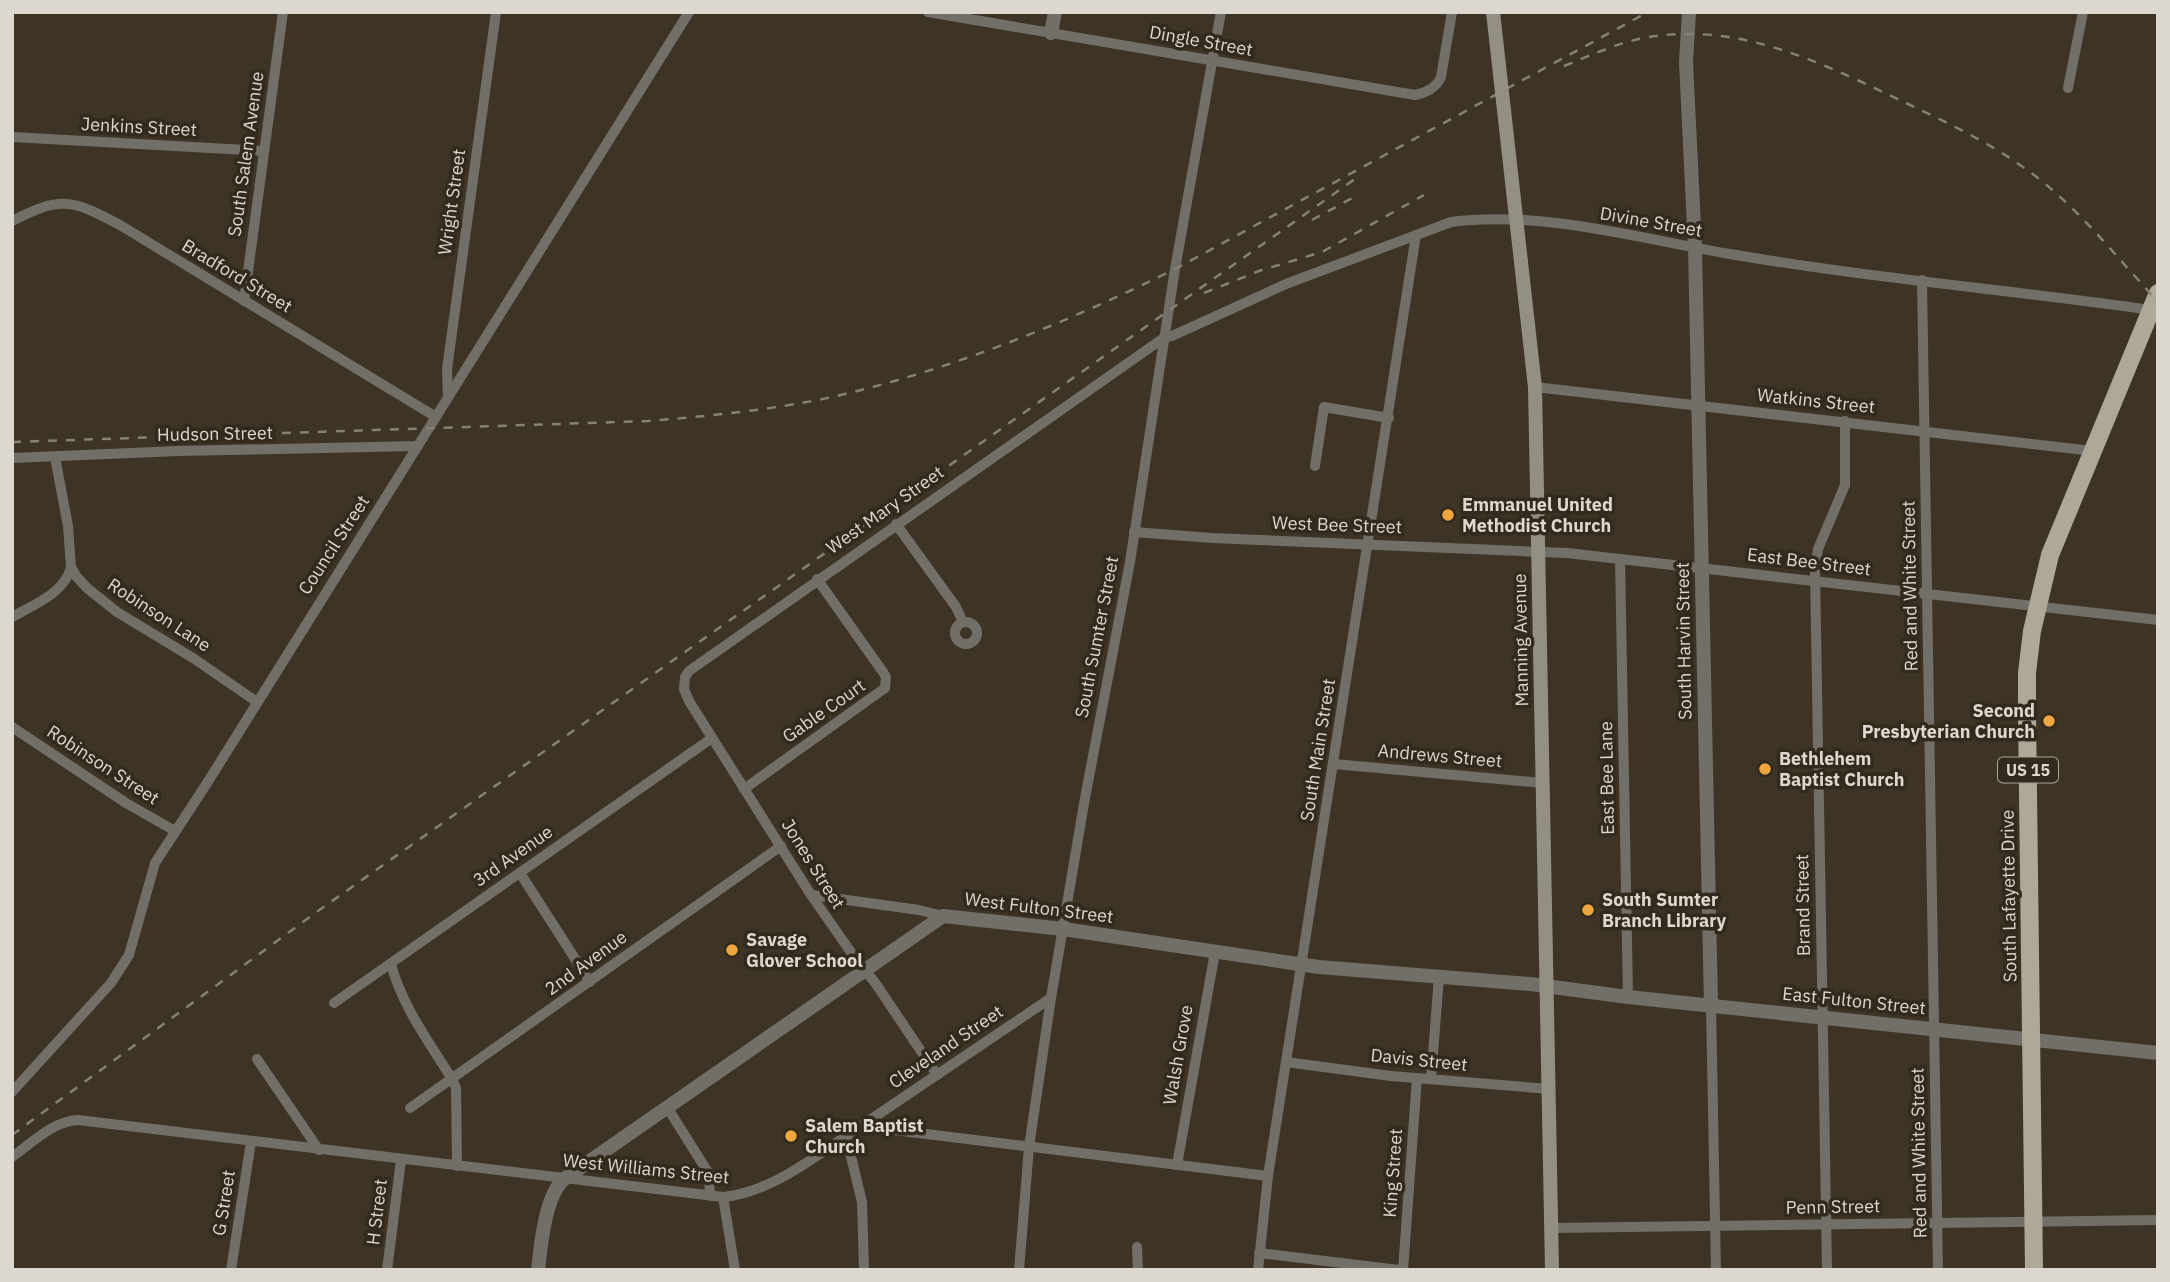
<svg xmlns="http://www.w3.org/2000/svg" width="2170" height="1282" viewBox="0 0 2170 1282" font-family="'IBM Plex Sans',sans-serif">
<rect width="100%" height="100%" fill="#3d3425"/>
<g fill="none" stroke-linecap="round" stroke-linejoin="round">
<g stroke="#726f68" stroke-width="10">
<path d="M928 12 1415 95C1426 93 1437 87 1441 77L1452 12"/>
<polyline points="2068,88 2083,12"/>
<polyline points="12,137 264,151"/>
<path d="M12 221C62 195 72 200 120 225L436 417"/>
<polyline points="1922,280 1938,1270"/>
<polyline points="244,301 283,12"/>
<polyline points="1535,387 2093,451"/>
<polyline points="448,397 447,369 496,12"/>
<polyline points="55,457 68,526 71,567 76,576 87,588 117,612 193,658 257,702"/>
<polyline points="12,458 178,451 418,446"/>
<polyline points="1315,466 1324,407 1389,418"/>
<polyline points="896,524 956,607 963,622"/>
<polyline points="1134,532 1212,538 1567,553 2158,620"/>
<polyline points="1620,559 1628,997"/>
<path d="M12 617C33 605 65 593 71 567"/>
<circle cx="966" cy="633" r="11"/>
<polyline points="12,727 126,803 175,831"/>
<polyline points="1334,764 1543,783"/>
<polyline points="744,789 885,688 886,677 883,672 817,579"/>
<polyline points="520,873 590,982"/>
<polyline points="811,895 919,910 943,916"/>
<path d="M391 964C402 1006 429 1042 452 1079L456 1088 457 1166"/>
<polyline points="334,1003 712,738"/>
<polyline points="1711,1005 1716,1270"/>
<polyline points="257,1059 319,1150"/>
<polyline points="1286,1062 1391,1076 1549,1089"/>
<path d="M937 1075 876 984 855 958 811 895 689 701 684 689 685 677 689 671 1165 337 1172 336 1286 284 1451 222C1540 210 1642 239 1730 254 1869 278 2011 290 2151 310"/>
<polyline points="1431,1079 1439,977"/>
<polyline points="12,1092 111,983 129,955 155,863 209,780 689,12"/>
<polyline points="667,1107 709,1174 710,1196"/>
<polyline points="410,1108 781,846"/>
<polyline points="861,1126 1051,998"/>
<polyline points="846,1136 862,1202 864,1270"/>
<path d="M12 1157C32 1143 53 1121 78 1120L723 1197C774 1192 819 1153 861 1126L1268 1176"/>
<polyline points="1177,1165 1215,952"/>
<polyline points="723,1197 735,1270"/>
<polyline points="1552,1228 2158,1220"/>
<polyline points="1137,1247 1138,1270"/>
<polyline points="1259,1253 1399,1270"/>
<polyline points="231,1270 251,1142"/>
<polyline points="387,1270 401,1160"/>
<polyline points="1019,1270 1029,1147 1051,998 1085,798 1130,562 1175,269 1221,12"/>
<polyline points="1258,1270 1268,1176 1416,235"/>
<polyline points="1403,1270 1417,1078"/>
<polyline points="1827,1270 1815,571 1818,549 1845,485 1845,421"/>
</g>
<g stroke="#726f68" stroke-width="14">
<polyline points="1689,12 1686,62 1695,247 1711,1005"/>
<polyline points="1051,33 1055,12"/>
<path d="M538 1270C541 1244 545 1196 564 1179L943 916 1063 929 1319 967 1530 984 1628 997 2158 1053"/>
</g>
<polyline stroke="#939083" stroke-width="14" points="1521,262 1535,387 1552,1270"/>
<polyline stroke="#ada898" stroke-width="18" points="2034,1270 2027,714 2027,673 2032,631 2050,555 2158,293"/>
<g stroke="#878073" stroke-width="2.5" stroke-dasharray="9 9" stroke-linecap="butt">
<path d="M1564 66C1609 48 1636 34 1686 34 1764 33 1839 71 1908 104 1946 122 1986 141 2020 165 2060 192 2092 228 2124 264 2135 277 2149 290 2158 305"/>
<polyline points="1312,220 1354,197"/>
<polyline points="1204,293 1259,271 1322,252 1424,195"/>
<path d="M12 442 648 421C709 416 771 410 832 397 951 370 1066 323 1175 269L1648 12"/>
<polyline points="12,1135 318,911 1355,179"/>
</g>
<polyline stroke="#939083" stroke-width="14" points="1493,12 1521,262"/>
</g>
<g fill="#f0a63f" stroke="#322a1c" stroke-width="2.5">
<circle cx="1448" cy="515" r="7"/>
<circle cx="2049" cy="721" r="7"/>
<circle cx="1765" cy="769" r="7"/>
<circle cx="1588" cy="910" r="7"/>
<circle cx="732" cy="950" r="7"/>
<circle cx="791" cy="1136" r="7"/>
</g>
<g text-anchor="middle" stroke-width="7" stroke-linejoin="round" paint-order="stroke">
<rect fill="#322a1c" stroke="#aaa499" stroke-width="2" x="1998" y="757.5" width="60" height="25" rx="5"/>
<g font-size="16" font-weight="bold" fill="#ddd8cf">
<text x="2028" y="776">US 15</text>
</g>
<g font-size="18" fill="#ddd8cf" stroke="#322a1c">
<text transform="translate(1201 41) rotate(10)" y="6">Dingle Street</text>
<text transform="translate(139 127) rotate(3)" y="6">Jenkins Street</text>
<text transform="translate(246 154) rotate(-82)" y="6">South Salem Avenue</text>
<text transform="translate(452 202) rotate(-82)" y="6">Wright Street</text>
<text transform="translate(1651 222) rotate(10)" y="6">Divine Street</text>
<text transform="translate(237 276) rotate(31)" y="6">Bradford Street</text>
<text transform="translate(1816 401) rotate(6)" y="6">Watkins Street</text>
<text transform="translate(215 434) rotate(-1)" y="6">Hudson Street</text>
<text transform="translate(885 510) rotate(-35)" y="6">West Mary Street</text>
<text transform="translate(1337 525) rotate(2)" y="6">West Bee Street</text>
<text transform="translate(334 545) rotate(-57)" y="6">Council Street</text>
<text transform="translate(1809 562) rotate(7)" y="6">East Bee Street</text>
<text transform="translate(1910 586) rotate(-91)" y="6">Red and White Street</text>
<text transform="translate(159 615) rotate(33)" y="6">Robinson Lane</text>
<text transform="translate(1097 637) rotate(-79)" y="6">South Sumter Street</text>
<text transform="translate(1521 640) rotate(-91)" y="6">Manning Avenue</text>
<text transform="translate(1684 641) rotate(-91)" y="6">South Harvin Street</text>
<text transform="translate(824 711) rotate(-35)" y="6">Gable Court</text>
<text transform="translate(1318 750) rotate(-81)" y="6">South Main Street</text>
<text transform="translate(1440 756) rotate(5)" y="6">Andrews Street</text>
<text transform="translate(103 765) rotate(33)" y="6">Robinson Street</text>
<text transform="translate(1607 778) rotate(-91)" y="6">East Bee Lane</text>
<text transform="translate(513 856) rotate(-35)" y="6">3rd Avenue</text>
<text transform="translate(813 864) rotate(58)" y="6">Jones Street</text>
<text transform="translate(2009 896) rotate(-91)" y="6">South Lafayette Drive</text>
<text transform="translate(1803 905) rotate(-91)" y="6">Brand Street</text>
<text transform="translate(1039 908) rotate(7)" y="6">West Fulton Street</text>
<text transform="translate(586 963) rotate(-36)" y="6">2nd Avenue</text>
<text transform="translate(1854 1001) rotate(6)" y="6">East Fulton Street</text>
<text transform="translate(946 1047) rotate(-34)" y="6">Cleveland Street</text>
<text transform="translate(1178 1055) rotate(-80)" y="6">Walsh Grove</text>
<text transform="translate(1419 1060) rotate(6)" y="6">Davis Street</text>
<text transform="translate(1919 1153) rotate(-91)" y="6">Red and White Street</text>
<text transform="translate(646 1169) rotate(6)" y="6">West Williams Street</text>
<text transform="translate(1393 1173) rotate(-86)" y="6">King Street</text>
<text transform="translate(224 1203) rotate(-81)" y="6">G Street</text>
<text transform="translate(1833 1207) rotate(-1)" y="6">Penn Street</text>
<text transform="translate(377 1212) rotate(-83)" y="6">H Street</text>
</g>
<g font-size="18" font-weight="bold" fill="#ddd8cf" stroke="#322a1c" text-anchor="start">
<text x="1462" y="511">Emmanuel United<tspan x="1462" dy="21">Methodist Church</tspan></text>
<text x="2035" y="717" text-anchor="end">Second<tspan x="2035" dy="21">Presbyterian Church</tspan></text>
<text x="1779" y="765">Bethlehem<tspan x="1779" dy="21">Baptist Church</tspan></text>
<text x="1602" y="906">South Sumter<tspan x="1602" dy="21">Branch Library</tspan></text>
<text x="746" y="946">Savage<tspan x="746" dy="21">Glover School</tspan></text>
<text x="805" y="1132">Salem Baptist<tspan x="805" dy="21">Church</tspan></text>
</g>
</g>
<rect width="2170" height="1282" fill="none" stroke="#ddd8cf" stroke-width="28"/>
</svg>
